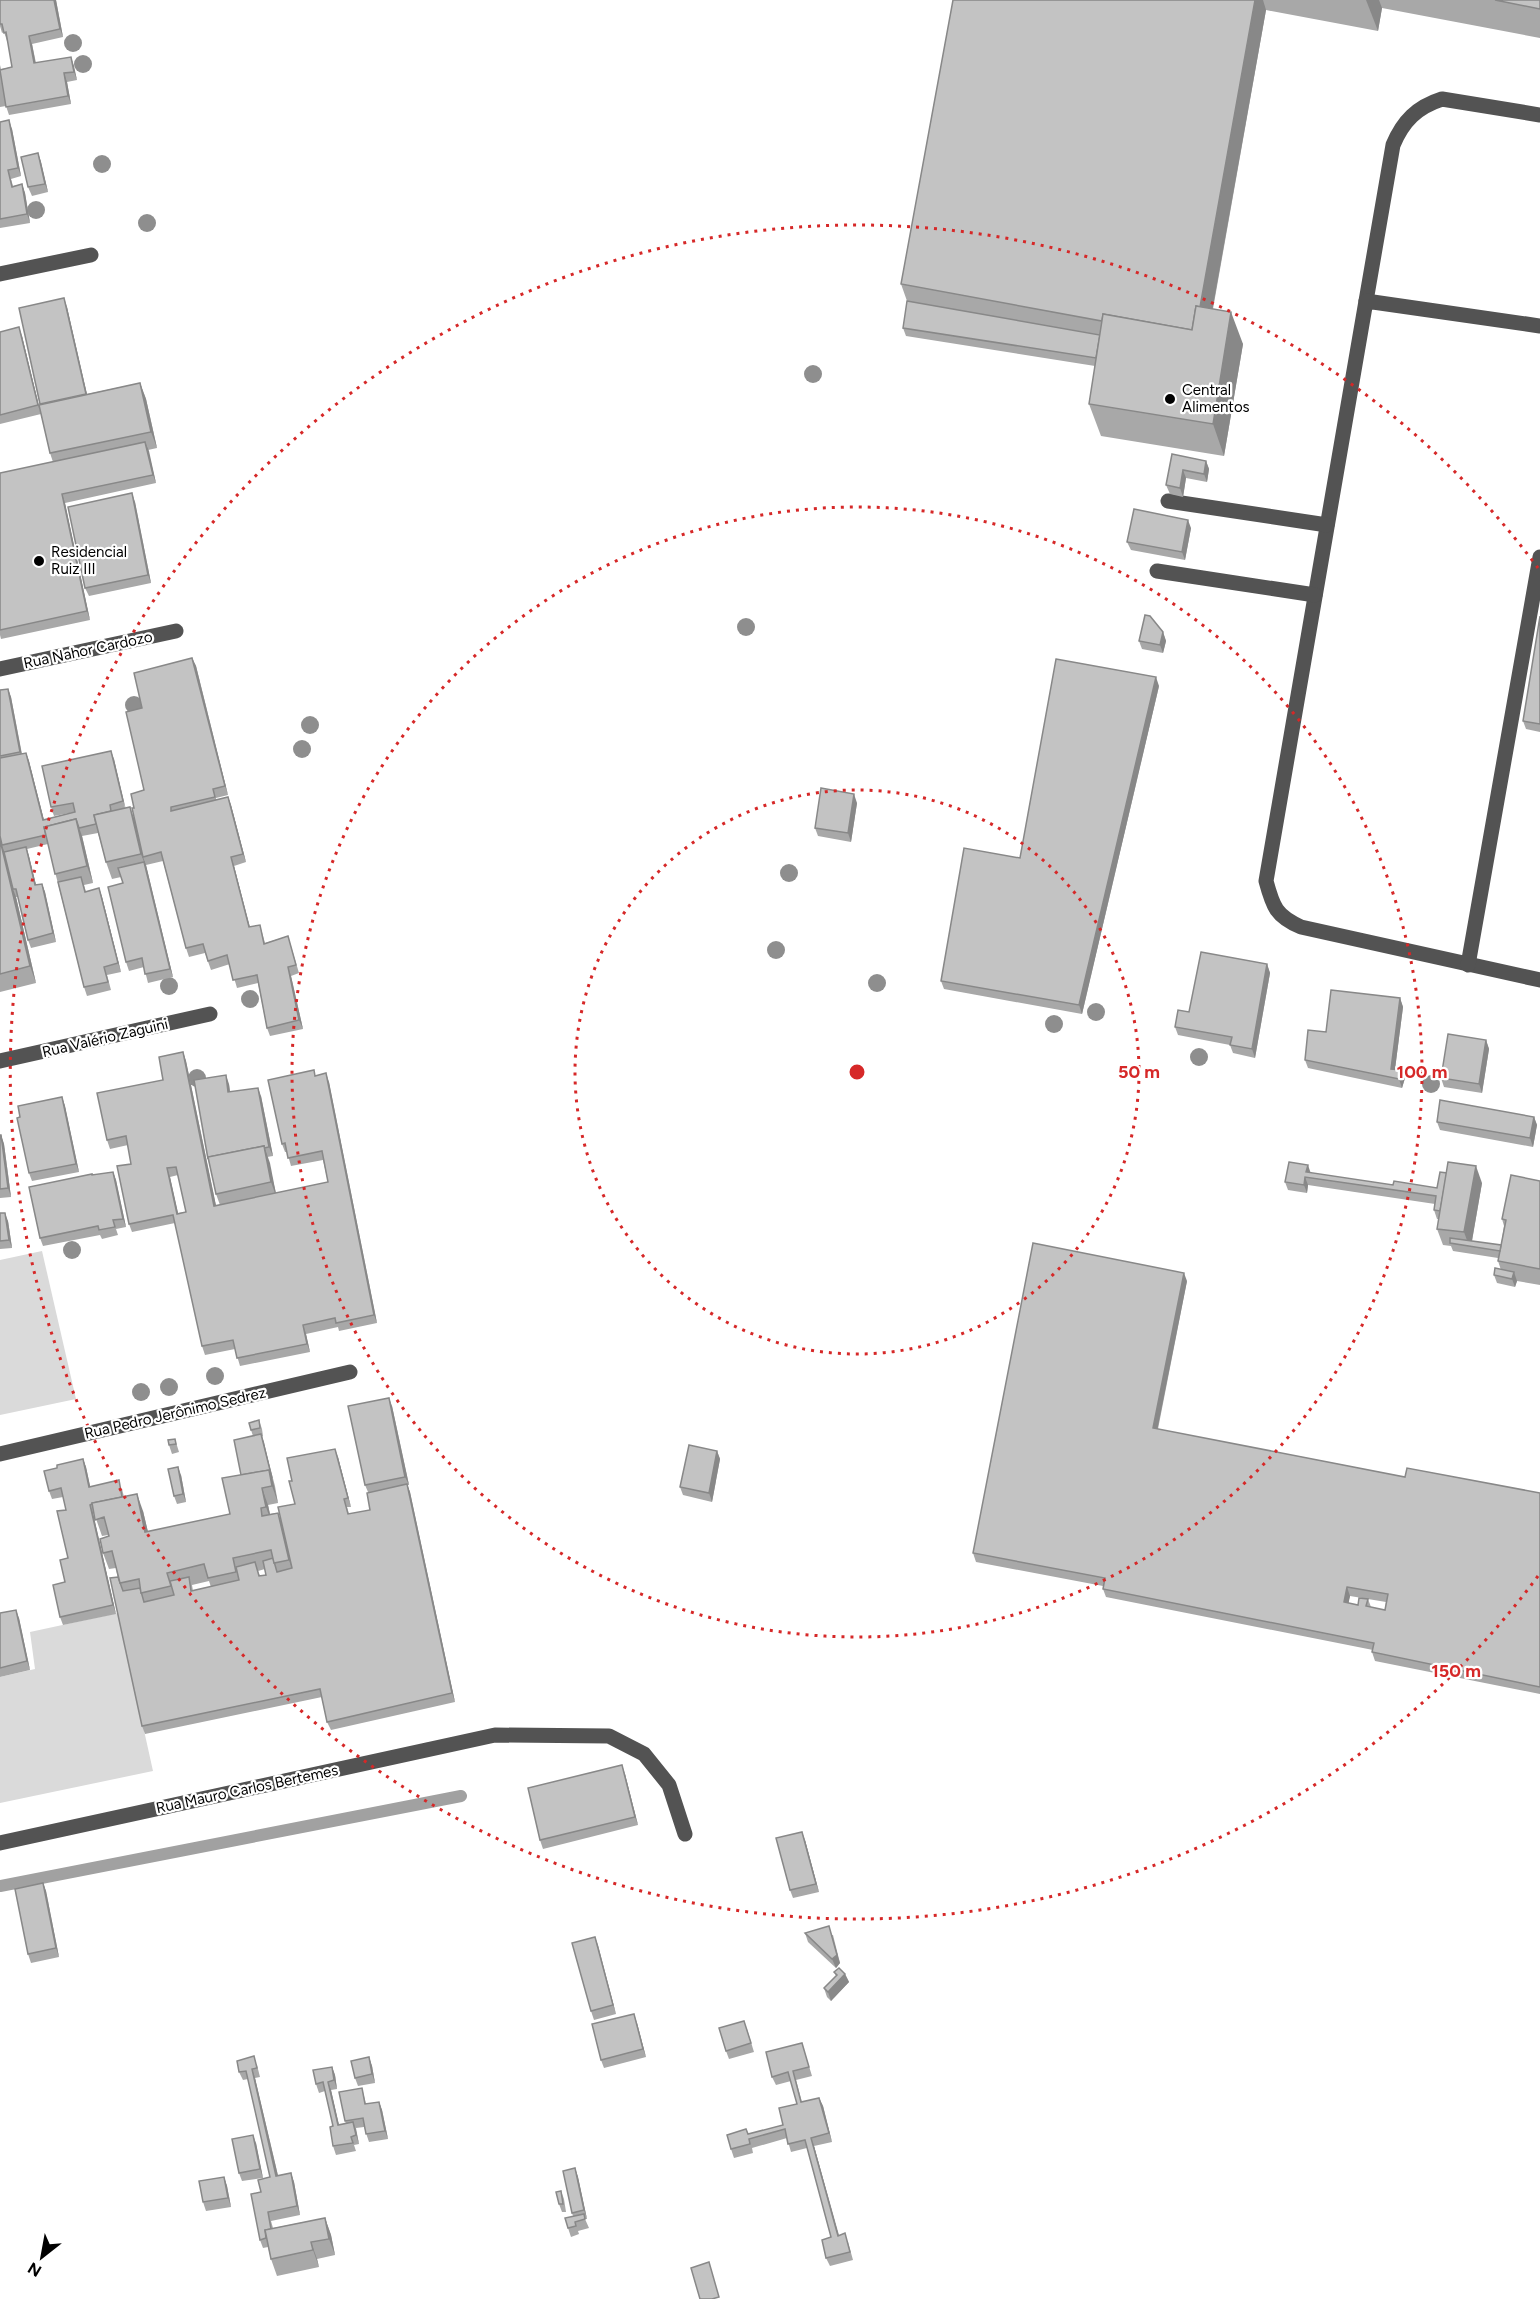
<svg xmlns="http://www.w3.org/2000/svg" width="1540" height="2299" viewBox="0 0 1540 2299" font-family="Figtree,sans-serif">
<rect width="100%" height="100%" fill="#fff"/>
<g fill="#dadada">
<polygon points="42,1251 76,1399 0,1415 0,1260"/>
<polygon points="118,1613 153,1771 0,1803 0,1677 35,1669 30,1632"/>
</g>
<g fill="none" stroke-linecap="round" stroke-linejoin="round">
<polyline stroke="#a1a1a1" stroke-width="12" points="0,1886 461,1796"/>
<g stroke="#535353" stroke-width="15">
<polyline points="0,274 91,255"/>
<path d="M1366 301 1393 145C1403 121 1417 107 1442 99L1540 115"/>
<path d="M1540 326 1366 301 1266 881C1273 907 1276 916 1301 927L1540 980"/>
<polyline points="1168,501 1327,525"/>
<polyline points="1157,571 1315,595"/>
<polyline points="0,669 176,631"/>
<polyline points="1468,965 1540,557"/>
<polyline points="0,1061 210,1014"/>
<polyline points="0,1454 350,1372"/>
<polyline points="0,1843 495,1735 609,1736 644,1754 669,1785 685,1834"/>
</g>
</g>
<g fill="#8e8e8e">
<circle cx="73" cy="43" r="9"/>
<circle cx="83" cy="64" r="9"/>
<circle cx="102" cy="164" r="9"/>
<circle cx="36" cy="210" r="9"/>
<circle cx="147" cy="223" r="9"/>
<circle cx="813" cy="374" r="9"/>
<circle cx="746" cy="627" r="9"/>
<circle cx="134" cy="705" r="9"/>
<circle cx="310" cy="725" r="9"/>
<circle cx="302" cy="749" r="9"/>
<circle cx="789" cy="873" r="9"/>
<circle cx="776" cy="950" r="9"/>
<circle cx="877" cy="983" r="9"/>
<circle cx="169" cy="986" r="9"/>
<circle cx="250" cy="999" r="9"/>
<circle cx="1096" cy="1012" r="9"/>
<circle cx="1054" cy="1024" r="9"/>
<circle cx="1199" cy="1057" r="9"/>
<circle cx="197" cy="1078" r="9"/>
<circle cx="1431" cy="1084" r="9"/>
<circle cx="72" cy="1250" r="9"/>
<circle cx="215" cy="1376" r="9"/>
<circle cx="169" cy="1387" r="9"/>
<circle cx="141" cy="1392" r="9"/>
</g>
<g fill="#a8a8a8" fill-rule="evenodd">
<polygon points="0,0 56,0 63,37 32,44 36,63 71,57 77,80 67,82 71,104 9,115 6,106 0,107 0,65 1,69 12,67 8,41 7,41 4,32 2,33 0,26"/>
<polygon points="953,0 1540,0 1540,38 1382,8 1378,31 1266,10 1213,309 1243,344 1224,456 1101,436 1089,404 1095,366 906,336 903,328 907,301 901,284"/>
<polygon points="0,122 12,129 21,176 11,179 13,186 22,184 25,193 30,223 0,228"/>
<polygon points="38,153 41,162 48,192 32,196 28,187"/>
<polygon points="67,307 87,394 140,383 146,399 157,448 148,450 156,483 65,503 90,620 1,639 0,635 0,473 53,462 50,453 41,414 0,424 0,332 22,336 40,411 40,404"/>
<polygon points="1172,454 1206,461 1209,469 1207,482 1186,478 1183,497 1170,494 1166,485"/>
<polygon points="135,502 151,583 89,596 85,588"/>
<polygon points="1191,528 1185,560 1131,550 1127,542"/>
<polygon points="1540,616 1540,732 1526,729 1523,721"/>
<polygon points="1163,632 1166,641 1163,653 1142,649 1139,641"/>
<polygon points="192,658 196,666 228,795 216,798 216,800 228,797 231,805 246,862 234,866 250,927 260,925 265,943 288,936 299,973 291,976 303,1029 270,1036 267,1028 258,983 237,988 230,964 211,970 205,953 189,957 186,948 163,861 146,865 173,977 148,983 144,967 129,971 126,962 123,883 121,877 112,879 106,862 98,833 82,836 93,883 84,885 86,892 99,888 102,897 121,972 107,975 111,990 87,996 84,987 48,844 27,849 36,885 42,884 45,892 56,942 31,948 28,940 18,897 16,897 36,983 0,992 0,839 2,845 0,836 0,690 8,689 11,697 22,754 26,753 29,761 44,820 75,812 54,816 51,807 114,759 125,808 134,818 134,808 144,790 142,708"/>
<polygon points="1159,686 1082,1014 944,989 941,981 1020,858"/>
<polygon points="857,803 851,842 818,836 815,828"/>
<polygon points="1267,964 1270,973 1255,1058 1233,1053 1230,1045 1178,1035 1175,1027 1189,1012"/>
<polygon points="1400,998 1403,1007 1395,1069 1405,1078 1402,1088 1308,1068 1305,1060 1326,1032"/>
<polygon points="1486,1040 1489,1049 1482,1093 1444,1087 1441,1078"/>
<path d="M183 1052 186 1061 216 1206 220 1205 216 1194 208 1159 229 1084 230 1092 261 1096 273 1156 267 1157 276 1193 328 1182 323 1160 291 1166 287 1152H285L282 1144 316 1075 329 1082 377 1323 339 1331 338 1327 306 1334 310 1352 240 1366 235 1349 205 1355 202 1346 175 1223 132 1232 129 1224 131 1164 128 1145 110 1149 107 1140 163 1080ZM178 1175 186 1212 178 1213 170 1177Z"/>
<polygon points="62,1097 65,1106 79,1172 32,1181 29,1173 20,1117"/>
<polygon points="1534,1117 1537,1125 1533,1147 1440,1130 1437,1122"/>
<polygon points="0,1135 1,1135 4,1144 11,1197 0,1198"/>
<polygon points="113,1172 116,1180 126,1227 116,1229 118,1235 102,1239 100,1235 43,1246 40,1238 93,1175"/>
<polygon points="1310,1173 1393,1185 1437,1188 1482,1183 1472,1241 1501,1245 1504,1226 1502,1219 1540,1181 1540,1285 1517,1281 1515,1287 1497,1283 1494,1275 1501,1270 1498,1261 1498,1258 1453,1251 1451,1246 1443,1245 1437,1229 1439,1219 1437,1219 1434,1210 1435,1204 1308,1185 1307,1193 1288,1190 1285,1182"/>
<polygon points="0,1213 8,1221 12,1248 0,1249"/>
<path d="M1187 1281 1158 1429 1405 1477 1540 1493V1694L1375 1661 1372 1652 1373 1650 1106 1597 1103 1589V1586L976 1562 973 1553ZM1350 1596 1386 1602 1385 1610 1371 1607 1368 1599 1358 1605 1348 1603Z"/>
<path d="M392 1406 409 1485H407L410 1492 455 1702 331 1730 327 1722 322 1697 145 1734 142 1726 116 1568 109 1569 103 1553 109 1536 108 1535 102 1536 94 1513H93L116 1614 63 1625 60 1617 68 1558 66 1510 63 1497 52 1499 49 1491 57 1468 83 1459 86 1467 90 1486 122 1489 124 1497 143 1511 148 1532 230 1514 253 1436 251 1430 259 1420 262 1429 263 1436 262 1437 275 1486 278 1503 268 1505 270 1514 278 1513 281 1522 295 1504 292 1481 338 1457 351 1507H347L349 1514 370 1510 368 1492 365 1485ZM265 1569 266 1575 260 1576 258 1571ZM209 1581 211 1587 193 1591 192 1585Z"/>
<polygon points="175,1439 179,1452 172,1454 169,1445"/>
<polygon points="717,1451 720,1459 712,1502 683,1495 680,1487"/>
<polygon points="181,1475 186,1502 177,1504 174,1496"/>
<polygon points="0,1613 19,1618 30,1670 0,1677"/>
<polygon points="625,1774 638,1825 543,1849 540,1840"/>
<polygon points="805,1840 819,1892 793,1898 790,1890"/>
<polygon points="43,1883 46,1891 59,1957 31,1963 28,1954"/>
<polygon points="805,1933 833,1935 840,1963 836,1968 808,1942"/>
<polygon points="595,1937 616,2014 594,2020 591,2011"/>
<polygon points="834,1972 845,1974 849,1982 831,2001 827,1997 824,1988 836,1976"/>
<polygon points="637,2023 646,2057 604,2068 601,2060"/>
<polygon points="747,2029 754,2052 729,2059 726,2051"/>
<polygon points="802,2043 812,2076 796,2080 802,2102 819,2098 823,2106 832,2142 814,2146 839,2235 848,2242 853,2260 830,2266 826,2258 831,2237 807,2148 791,2152 787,2138 752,2148 753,2153 734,2158 731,2149 748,2134 783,2125 797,2104 791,2081 776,2085 772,2077"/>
<polygon points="369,2057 372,2066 375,2083 358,2086 355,2078"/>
<polygon points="257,2065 260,2077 255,2078 278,2176 291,2173 294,2182 300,2215 271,2221 273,2228 325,2218 331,2235 335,2255 317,2259 319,2267 277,2276 271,2259 268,2247 263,2248 260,2240 261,2192 270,2177 248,2079 243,2080 239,2072"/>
<polygon points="332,2067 335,2075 337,2089 331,2090 339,2125 346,2124 345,2121 362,2088 366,2104 379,2102 382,2110 388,2139 369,2142 364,2127 356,2128 359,2144 354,2145 356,2151 336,2155 333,2146 333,2126 325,2091 319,2093 316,2084"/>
<polygon points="256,2143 263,2178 242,2181 239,2173"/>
<polygon points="575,2168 578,2177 587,2219 585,2219 589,2228 578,2231 579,2234 571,2237 568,2228 573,2216 572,2213"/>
<polygon points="224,2177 227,2186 231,2207 206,2211 203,2202"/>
<polygon points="561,2191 564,2199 566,2212 562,2212 559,2204"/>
</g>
<g fill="#888">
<polygon points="54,0 56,0 63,37 60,29"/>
<polygon points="1255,0 1263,0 1266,10 1203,362 1194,337"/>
<polygon points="1366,0 1379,0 1382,8 1378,31"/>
<polygon points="29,36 32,44 37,71 34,63"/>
<polygon points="71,57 74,66 77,80 74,72"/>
<polygon points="64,73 67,82 71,104 68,96"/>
<polygon points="9,120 12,129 21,176 18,168"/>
<polygon points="38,153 41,162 48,192 45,184"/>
<polygon points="22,184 25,193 30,223 27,214"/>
<polygon points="64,298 67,307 91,412 88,403"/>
<polygon points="1231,312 1243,344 1224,456 1213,424"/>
<polygon points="19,327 22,336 41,414 38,405"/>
<polygon points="140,383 146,399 157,448 151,432"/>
<polygon points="145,442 149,451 156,483 153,475"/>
<polygon points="1206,461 1209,469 1207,482 1204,474"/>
<polygon points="1183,470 1186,478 1183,497 1180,488"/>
<polygon points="132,493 135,502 151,583 148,575"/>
<polygon points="62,494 65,503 90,620 87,611"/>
<polygon points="1188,520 1191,528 1185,560 1182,552"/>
<polygon points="1163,632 1166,641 1163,653 1160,645"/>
<polygon points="192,658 196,666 228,795 225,786"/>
<polygon points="1156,677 1159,686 1082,1014 1079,1005"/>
<polygon points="8,689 11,697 23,761 20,752"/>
<polygon points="111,751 114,759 126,810 123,801"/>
<polygon points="26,753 29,761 46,828 43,820"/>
<polygon points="854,794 857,803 851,842 848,833"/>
<polygon points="228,797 231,805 246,862 243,854"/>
<polygon points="130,807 136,824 143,857 146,865 173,977 170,969 144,862 141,854"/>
<polygon points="76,819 82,836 93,883 87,866"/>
<polygon points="0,839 5,854 13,889 16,897 36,983 30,966"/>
<polygon points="26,847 29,856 38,893 35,885"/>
<polygon points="231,857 234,866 252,936 249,927"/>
<polygon points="42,884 45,892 56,942 53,933"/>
<polygon points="99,888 102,897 121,972 118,963"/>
<polygon points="1267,964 1270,973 1255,1058 1252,1049"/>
<polygon points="288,967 291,976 303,1029 299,1020"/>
<polygon points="1400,998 1403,1007 1394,1077 1391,1069"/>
<polygon points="1486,1040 1489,1049 1482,1093 1479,1084"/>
<polygon points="183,1052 186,1061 218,1215 214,1206"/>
<polygon points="1402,1070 1405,1078 1402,1088 1399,1079"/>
<polygon points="326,1073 329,1082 377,1323 374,1315"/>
<polygon points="226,1075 229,1084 231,1100 228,1092"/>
<polygon points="258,1088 261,1096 273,1156 269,1147"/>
<polygon points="62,1097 65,1106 79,1172 76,1164"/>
<polygon points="1534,1117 1537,1125 1533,1147 1530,1138"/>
<polygon points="1,1135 4,1144 11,1197 8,1188"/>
<polygon points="264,1146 270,1163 277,1199 271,1182"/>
<polygon points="1308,1165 1311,1174 1306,1172"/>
<polygon points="1476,1166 1482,1183 1471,1246 1469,1246 1464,1232"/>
<polygon points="167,1168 170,1177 180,1222 177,1214"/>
<polygon points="113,1172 116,1180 126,1227 123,1219"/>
<polygon points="1305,1177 1308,1185 1307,1193 1304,1185"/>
<polygon points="5,1213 8,1221 12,1248 9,1240"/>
<polygon points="1514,1272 1517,1281 1515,1287 1512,1279"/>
<polygon points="1184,1273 1187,1281 1156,1436 1153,1428"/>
<polygon points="303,1325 306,1334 310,1352 307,1344"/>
<polygon points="389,1398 392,1406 409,1485 405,1477"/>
<polygon points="261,1434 264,1442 278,1503 272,1486"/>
<polygon points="335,1449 338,1457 351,1507 348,1498"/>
<polygon points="717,1451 720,1459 712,1502 709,1493"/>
<polygon points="83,1459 86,1467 92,1495 89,1487"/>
<polygon points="178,1467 181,1475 186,1502 183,1494"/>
<polygon points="407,1484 410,1492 455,1702 452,1693"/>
<polygon points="262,1488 268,1505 272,1524 266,1507"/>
<polygon points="137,1494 143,1511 152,1549 145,1532"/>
<polygon points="90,1505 93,1513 116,1614 113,1605"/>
<polygon points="278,1513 284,1529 295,1577 289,1560"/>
<polygon points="1347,1587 1350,1596 1347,1611 1344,1602"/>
<polygon points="16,1610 19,1618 30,1670 27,1661"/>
<polygon points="622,1765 625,1774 638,1825 635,1817"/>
<polygon points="802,1832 805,1840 819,1892 816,1884"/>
<polygon points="43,1883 46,1891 59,1957 56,1948"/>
<polygon points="829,1926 840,1963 836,1968 832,1959"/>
<polygon points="595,1937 598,1945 616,2014 613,2005"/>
<polygon points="845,1974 849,1982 831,2001 828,1992"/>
<polygon points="634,2014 637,2023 646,2057 643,2049"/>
<polygon points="369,2057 372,2066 375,2083 372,2074"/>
<polygon points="332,2067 335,2075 337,2089 334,2080"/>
<polygon points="252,2069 255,2078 280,2184 276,2176"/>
<polygon points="328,2082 331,2090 341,2134 338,2125"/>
<polygon points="819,2098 823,2106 832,2142 829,2133"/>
<polygon points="379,2102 382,2110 388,2139 385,2131"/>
<polygon points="353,2122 356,2130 359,2144 356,2135"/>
<polygon points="253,2135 256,2143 263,2178 260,2169"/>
<polygon points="811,2138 814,2146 841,2244 838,2236"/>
<polygon points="575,2168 578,2177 587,2219 584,2210"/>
<polygon points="291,2173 294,2182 300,2215 297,2206"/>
<polygon points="224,2177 227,2186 231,2207 228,2198"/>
<polygon points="325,2218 331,2235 335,2255 329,2239"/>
<polygon points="311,2242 317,2259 319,2267 313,2250"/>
</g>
<g fill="#c3c3c3" stroke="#888" stroke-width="1.5" fill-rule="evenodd">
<polygon points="0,0 54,0 60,29 29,36 34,63 71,57 74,72 64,73 68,96 6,107 0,70 12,67 6,32 4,33 2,24 0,24"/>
<polygon points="953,0 1255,0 1200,307 1196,306 1192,330 1103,314 1102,321 901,284"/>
<polygon points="1495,0 1540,0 1540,9"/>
<polygon points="9,120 18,168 8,170 12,187 22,184 27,214 0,219 0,122"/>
<polygon points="38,153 45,184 28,187 21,157"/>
<polygon points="64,298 86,394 40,404 19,308"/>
<polygon points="907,301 1100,335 1096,358 903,328"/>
<polygon points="1196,306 1231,312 1213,424 1089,404 1103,314 1192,330"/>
<polygon points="19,327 38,405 0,415 0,332"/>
<polygon points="140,383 151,432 50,453 39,405"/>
<polygon points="145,442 153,475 62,494 87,611 0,630 0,473"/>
<polygon points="1172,454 1206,461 1204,474 1183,470 1180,488 1166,485"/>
<polygon points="132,493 148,575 85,588 68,507"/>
<polygon points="1134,509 1188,520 1182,552 1127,542"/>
<polygon points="1145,615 1150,616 1163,632 1160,645 1139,641"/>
<polygon points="1540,616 1540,724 1523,721"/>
<polygon points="192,658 225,786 213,789 215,797 171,807 171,811 228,797 243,854 231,857 249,927 260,925 264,944 288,936 296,965 288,967 299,1020 267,1028 257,975 233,980 227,955 208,961 203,944 186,948 161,852 143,857 132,808 134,808 131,794 144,790 126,712 142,708 134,673"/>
<polygon points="1056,659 1156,677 1079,1005 941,981 964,848 1020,858"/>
<polygon points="8,689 20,752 0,756 0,690"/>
<polygon points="111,751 123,801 110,805 111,811 94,815 96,824 79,828 76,819 44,827 46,835 2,845 0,836 0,758 26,753 43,820 75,812 73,803 51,807 42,766"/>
<polygon points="821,788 854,794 848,833 815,828"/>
<polygon points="130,807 141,854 106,862 94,815"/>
<polygon points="76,819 87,866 55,874 44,827"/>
<polygon points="0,840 30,966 0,974"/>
<polygon points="26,847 35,885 42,884 53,933 28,940 16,889 13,889 4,852"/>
<polygon points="144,862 170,969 145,974 142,958 126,962 108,887 123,883 118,868"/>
<polygon points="81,877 85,892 99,888 118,963 104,967 108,982 84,987 58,882"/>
<polygon points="1201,952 1267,964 1252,1049 1230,1045 1232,1037 1175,1027 1178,1010 1189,1012"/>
<polygon points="1331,990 1400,998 1391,1069 1402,1070 1399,1079 1305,1060 1308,1030 1326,1032"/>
<polygon points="1448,1034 1486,1040 1479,1084 1441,1078"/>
<path d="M183 1052 214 1206 328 1182 322 1151 288 1158 285 1143 282 1144 268 1080 314 1070 315 1076 326 1073 374 1315 336 1323 335 1318 303 1325 307 1344 237 1358 233 1340 202 1346 173 1215 129 1224 117 1166 131 1164 126 1136 107 1140 97 1093 163 1080 159 1057ZM176 1167 186 1212 177 1214 167 1168Z"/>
<polygon points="226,1075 228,1092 258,1088 269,1147 264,1148 264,1146 208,1157 208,1159 194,1080"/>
<polygon points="62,1097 76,1164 29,1173 17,1118 20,1117 18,1106"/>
<polygon points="1440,1100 1534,1117 1530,1138 1437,1122"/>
<polygon points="0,1135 1,1135 8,1188 0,1189"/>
<polygon points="264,1146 271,1182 216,1194 208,1157"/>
<polygon points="1289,1162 1308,1165 1306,1172 1393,1185 1394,1181 1437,1188 1440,1172 1447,1173 1440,1211 1434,1210 1436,1196 1305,1177 1304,1185 1285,1182"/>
<polygon points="1448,1162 1476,1166 1464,1232 1437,1229"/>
<polygon points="113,1172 123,1219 113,1220 115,1227 99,1230 98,1226 40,1238 29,1187 92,1174 92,1175"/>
<polygon points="1511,1175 1540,1181 1540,1269 1498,1261 1506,1220 1502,1219"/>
<polygon points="0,1213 5,1213 9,1240 0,1241"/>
<polygon points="1450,1238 1501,1245 1500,1251 1450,1243"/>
<path d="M1033 1243 1184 1273 1153 1428 1405 1477 1407 1468 1540 1493V1687L1372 1652 1374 1643 1103 1589 1105 1578 973 1553ZM1347 1587 1388 1594 1385 1610 1366 1606 1368 1599 1359 1598 1358 1605 1344 1602Z"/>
<polygon points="1495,1268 1514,1272 1512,1279 1494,1275"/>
<polygon points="389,1398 405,1477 365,1485 348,1406"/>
<polygon points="259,1420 260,1428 251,1430 249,1423"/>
<polygon points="261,1434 272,1478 269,1470 241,1475 234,1440"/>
<polygon points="175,1439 176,1444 169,1445 168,1440"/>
<polygon points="689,1445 717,1451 709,1493 680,1487"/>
<polygon points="335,1449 348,1498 344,1499 348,1514 370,1510 367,1493 407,1484 452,1693 327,1722 320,1689 142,1726 110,1578 118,1577 123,1591 140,1588 144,1602 174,1595 170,1581 189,1577 191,1591 239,1580 236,1567 255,1562 259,1576 266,1575 263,1561 273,1558 277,1572 292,1568 278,1507 295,1504 289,1481 292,1481 287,1458"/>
<polygon points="83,1459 89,1487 119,1480 122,1497 92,1503 92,1504 90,1505 113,1605 60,1617 53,1585 65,1582 60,1560 68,1558 57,1511 66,1510 61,1488 49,1491 44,1471 57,1468 57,1465"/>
<polygon points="178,1467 183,1494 174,1496 168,1469"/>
<polygon points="269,1470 272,1486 262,1488 266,1507 261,1508 262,1516 278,1513 289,1560 274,1563 271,1550 233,1558 236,1572 208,1578 204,1564 167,1573 171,1586 141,1593 139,1579 120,1583 112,1551 103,1553 100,1539 109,1536 104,1517 95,1520 92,1503 137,1494 145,1532 230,1514 222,1478"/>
<polygon points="16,1610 27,1661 0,1668 0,1613"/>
<polygon points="622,1765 635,1817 540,1840 528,1788"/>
<polygon points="802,1832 816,1884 790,1890 776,1838"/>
<polygon points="43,1883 56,1948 28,1954 15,1889"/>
<polygon points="829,1926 837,1955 832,1959 805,1933"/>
<polygon points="595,1937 613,2005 591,2011 572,1943"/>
<polygon points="839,1968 845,1974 828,1992 824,1988 837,1975 834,1972"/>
<polygon points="634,2014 643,2049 601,2060 592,2024"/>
<polygon points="744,2021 751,2043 726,2051 719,2028"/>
<polygon points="802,2043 809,2067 793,2071 801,2102 819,2098 829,2133 811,2138 838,2236 845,2233 850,2252 826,2258 822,2240 831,2237 805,2140 788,2144 785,2129 749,2139 750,2144 731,2149 727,2135 746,2129 748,2134 783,2125 779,2108 797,2104 788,2072 772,2077 766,2052"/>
<polygon points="254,2056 257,2068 252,2069 276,2176 291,2173 297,2206 268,2212 271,2229 265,2230 266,2238 260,2240 251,2194 261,2192 258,2180 270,2177 246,2071 239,2072 237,2061"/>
<polygon points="369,2057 372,2074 355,2078 351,2061"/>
<polygon points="332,2067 334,2080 328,2082 338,2125 353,2122 356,2135 351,2137 353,2143 333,2146 330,2127 333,2126 323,2082 316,2084 313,2070"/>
<polygon points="362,2088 365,2104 379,2102 385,2131 366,2134 363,2118 345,2121 339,2092"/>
<polygon points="253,2135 260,2169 239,2173 232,2139"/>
<polygon points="575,2168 584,2210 572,2213 563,2171"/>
<polygon points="224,2177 228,2198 203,2202 199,2181"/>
<polygon points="561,2191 563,2204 559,2204 556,2192"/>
<polygon points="584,2214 585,2219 575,2222 576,2226 568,2228 565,2218"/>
<polygon points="325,2218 329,2239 311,2242 313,2250 271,2259 265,2230"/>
<polygon points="709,2262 719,2297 712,2299 700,2299 691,2268"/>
</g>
<g fill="none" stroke="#d62828" stroke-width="3" stroke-dasharray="3 6">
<circle cx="857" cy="1072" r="282"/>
<circle cx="857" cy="1072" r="565"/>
<path d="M1538 1576A847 847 0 1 1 1538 568"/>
</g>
<g fill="#000" stroke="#fff" stroke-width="2">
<circle cx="1170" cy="399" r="6"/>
<circle cx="39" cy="561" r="6"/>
</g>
<g text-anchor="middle" stroke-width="4.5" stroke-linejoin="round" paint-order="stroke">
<g font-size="15" fill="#000" stroke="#fff" text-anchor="start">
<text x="1182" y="395">Central<tspan x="1182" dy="17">Alimentos</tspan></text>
<text x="51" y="557">Residencial<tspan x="51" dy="17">Ruiz III</tspan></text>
</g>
<g font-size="15" fill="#000" stroke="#fff">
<text transform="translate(88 650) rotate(-12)" y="5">Rua Nahor Cardozo</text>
<text transform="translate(105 1038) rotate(-13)" y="5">Rua Valério Zaguini</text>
<text transform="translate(175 1413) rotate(-13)" y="5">Rua Pedro Jerônimo Sedrez</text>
<text transform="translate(247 1789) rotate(-12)" y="5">Rua Mauro Carlos Bertemes</text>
</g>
</g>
<circle cx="857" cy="1072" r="9" fill="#d62828" stroke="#fff" stroke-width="3"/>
<g font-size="18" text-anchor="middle" font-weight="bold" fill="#d62828" stroke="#fff" stroke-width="4.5" stroke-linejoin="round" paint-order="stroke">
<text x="1139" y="1078">50 m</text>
<text x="1422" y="1078">100 m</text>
<text x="1456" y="1677">150 m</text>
</g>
<g transform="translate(42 2257) rotate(211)" stroke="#ffffff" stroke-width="4.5" paint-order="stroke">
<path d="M0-4.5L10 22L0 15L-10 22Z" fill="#000000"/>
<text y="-9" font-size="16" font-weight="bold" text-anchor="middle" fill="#000000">N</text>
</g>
</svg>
